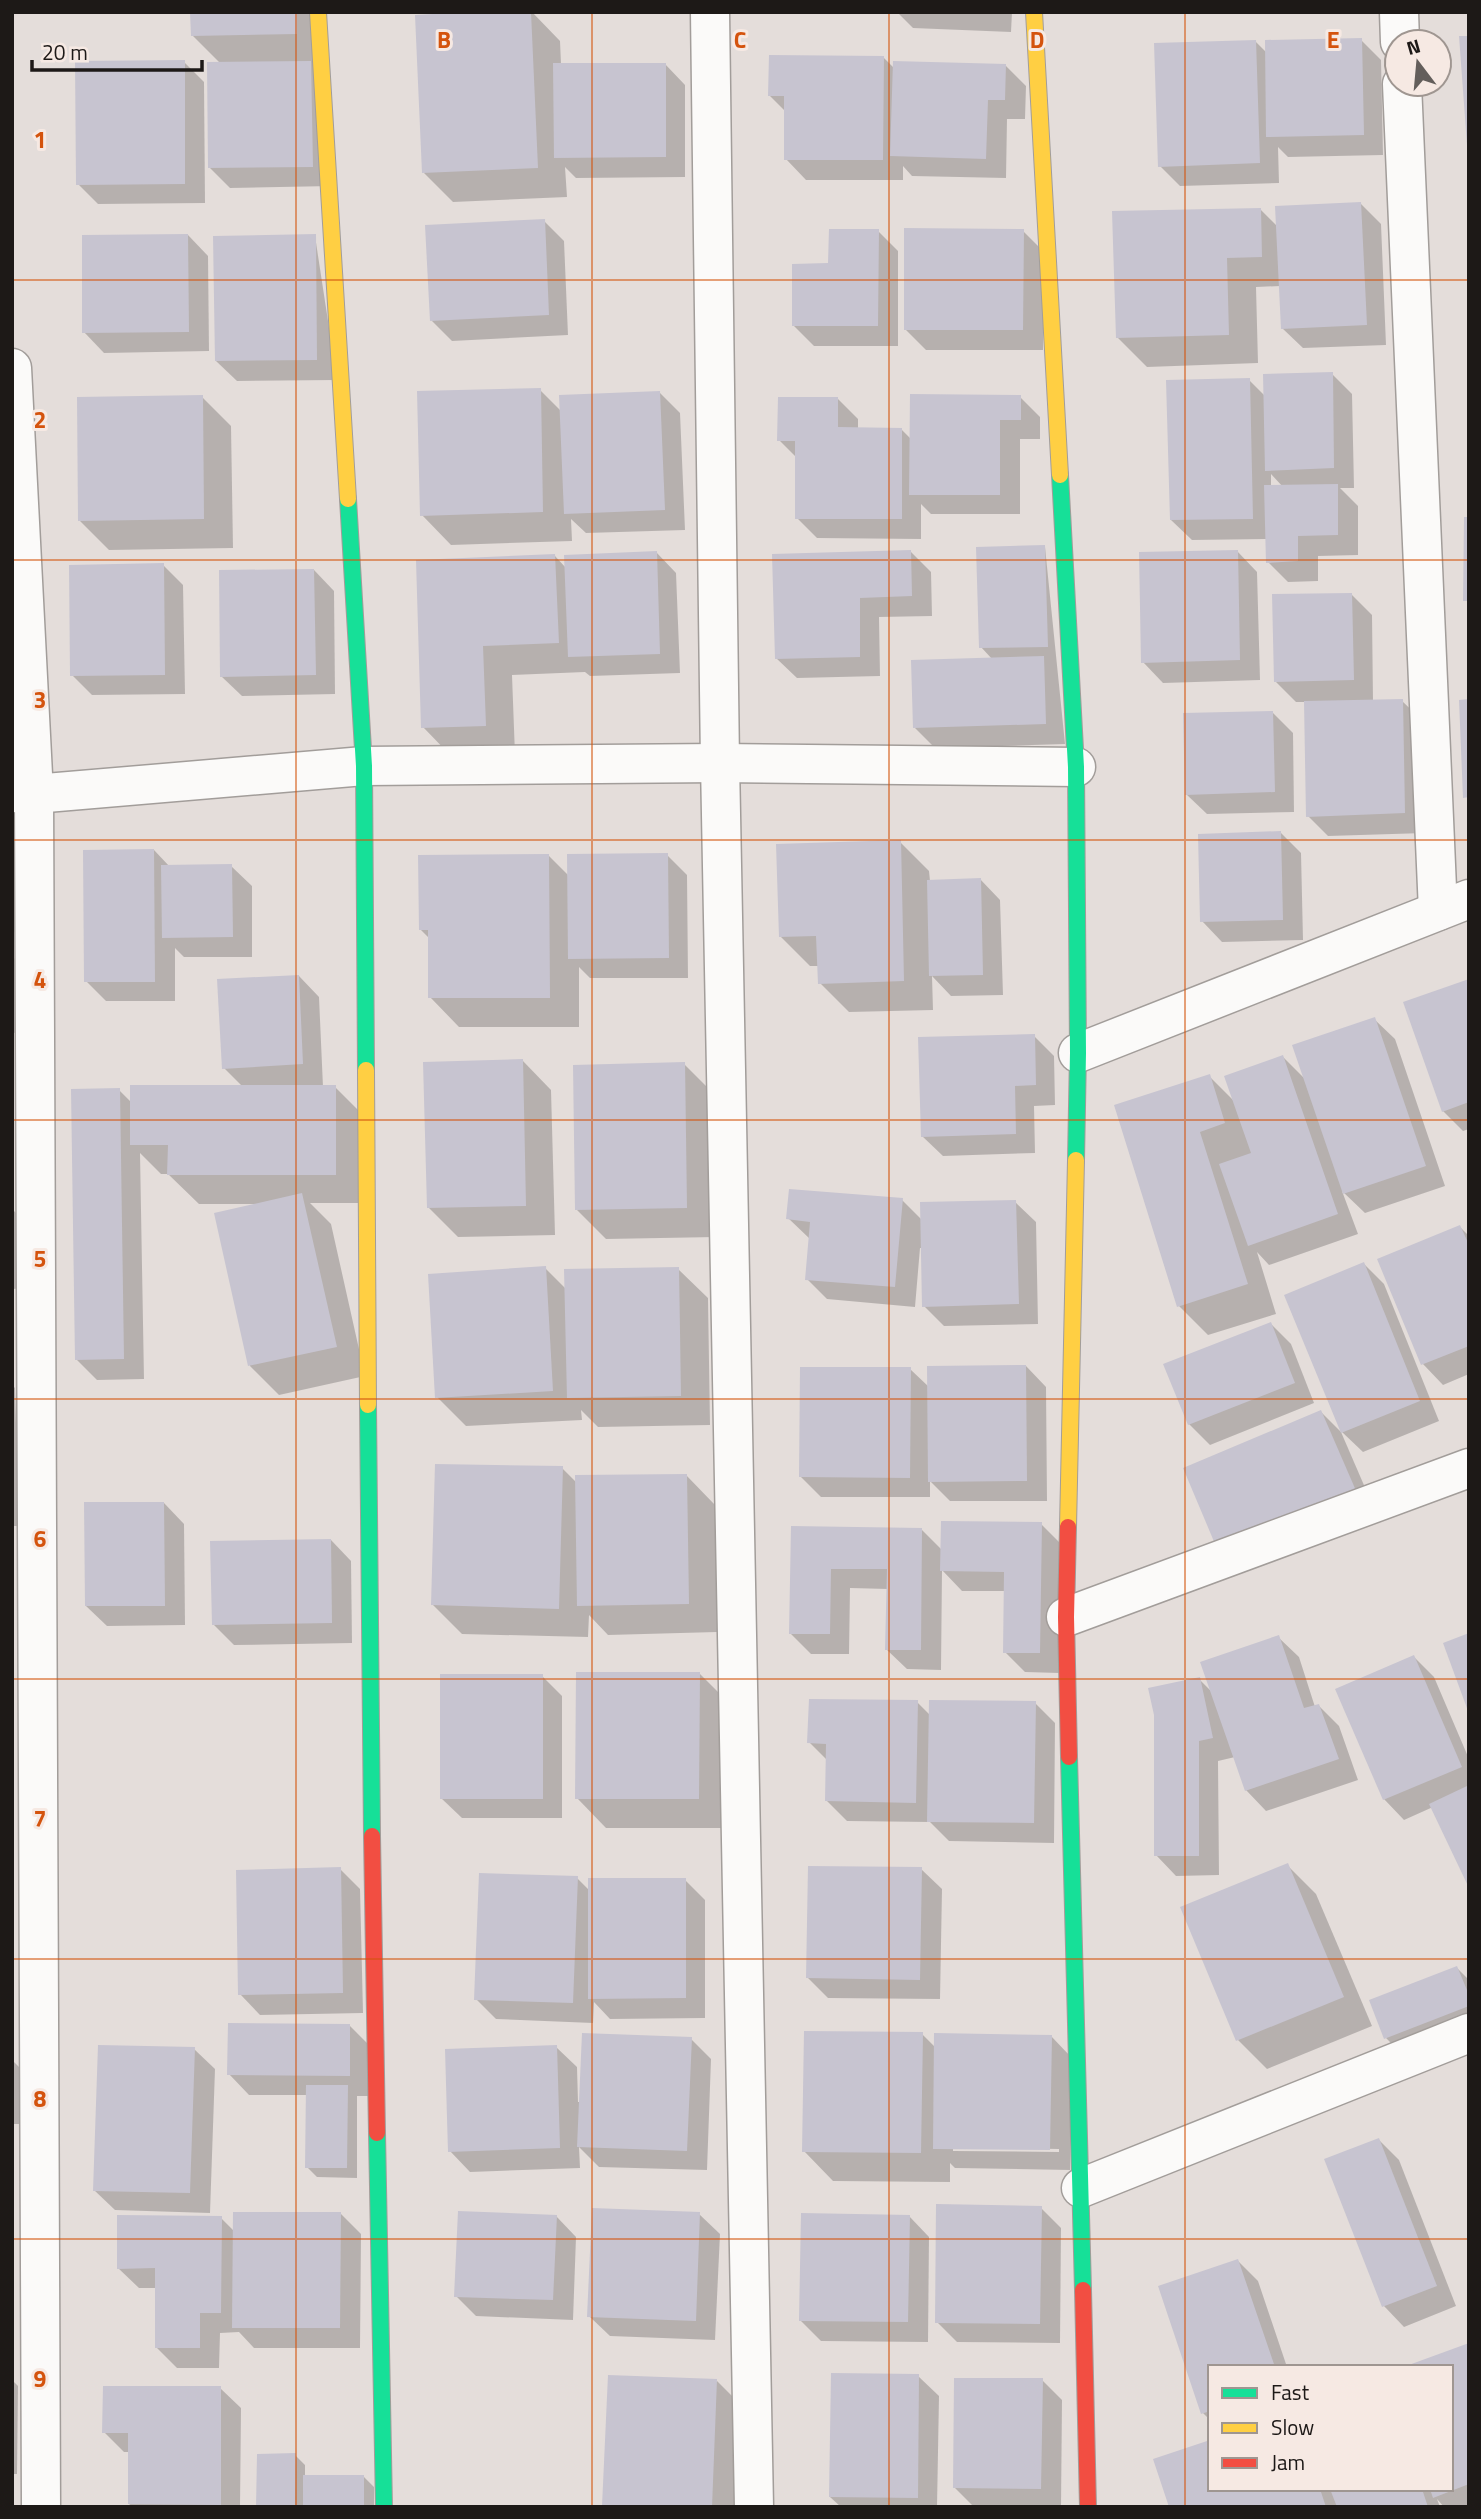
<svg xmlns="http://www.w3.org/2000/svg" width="1481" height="2519" viewBox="0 0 1481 2519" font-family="'Titillium Web',sans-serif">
<rect width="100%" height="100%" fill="#e4ddda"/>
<g fill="#0003" fill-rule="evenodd">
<polygon points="83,12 181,12 84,13"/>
<polygon points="192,12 325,12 332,186 230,188 210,168 221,64 192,35"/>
<polygon points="508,12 532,12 560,41 561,64 665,64 685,85 685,177 576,178 565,167 567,197 453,202 424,173"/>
<polygon points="897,12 1012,12 1011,32 913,28"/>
<polygon points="1361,40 1381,60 1383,155 1288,157 1278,147 1279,183 1180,186 1160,166 1255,41 1267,53"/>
<polygon points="883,57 895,69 1006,66 1026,86 1025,119 1007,119 1006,178 912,176 903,166 903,180 806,180 786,159 786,112 770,96"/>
<polygon points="184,62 204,82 205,203 98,204 78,184"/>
<polygon points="1361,204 1381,224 1386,345 1303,348 1282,328 1280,286 1256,287 1258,363 1147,367 1117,337 1260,209 1278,227"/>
<polygon points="544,221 564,241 568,335 452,341 431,320"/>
<polygon points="878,231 898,251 898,346 814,346 794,326 830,265"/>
<polygon points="1023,231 1043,251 1043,350 926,350 906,330"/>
<polygon points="188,235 208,256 209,351 104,353 84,332"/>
<polygon points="315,236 337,380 237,381 216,361"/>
<path d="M1332 374 1352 394 1354 488H1340L1358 506V555L1318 556V581L1288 582 1268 562 1267 539 1192 540 1171 520 1249 380 1265 396ZM1271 474 1283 487H1271Z"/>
<polygon points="540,390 561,411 659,392 680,413 685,530 586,533 571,519 572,541 451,545 422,515"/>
<polygon points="202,397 231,426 233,548 109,550 80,521"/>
<polygon points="1020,397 1040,417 1040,439 1020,439 1020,514 931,514 921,504 921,539 817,538 797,518 797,458 779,440 838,399 858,419 858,429 901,429 911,439"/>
<polygon points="1045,547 1065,744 935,748 915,728 992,659 981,647"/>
<polygon points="910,551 931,572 932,616 879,617 880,676 797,678 776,658"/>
<polygon points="1237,551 1257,572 1260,680 1163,683 1143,662"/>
<polygon points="656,552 676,573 680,673 590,676 585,672 512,675 515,755 452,757 423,727 418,562 555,556 566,568"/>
<polygon points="163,565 183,585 185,694 92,695 72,675"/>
<polygon points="314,570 334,591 335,694 242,696 221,676"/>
<polygon points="1352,595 1372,615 1373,701 1402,701 1423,721 1425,833 1328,836 1308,816 1305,702 1296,702 1276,682"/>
<polygon points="1273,713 1293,733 1294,812 1207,814 1186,794"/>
<polygon points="1281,833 1301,853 1303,940 1222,942 1202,921"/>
<polygon points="900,842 929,871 930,881 980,879 1000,900 1003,995 951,996 932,976 933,1010 849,1012 820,983 819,966 810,966 781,937"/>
<polygon points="154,850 170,867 231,866 252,886 252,957 184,957 175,948 175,1001 106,1001 86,981"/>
<polygon points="667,855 687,875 688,978 590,978 579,967 579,1027 459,1027 430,997 429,938 420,929 549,856 569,876"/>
<polygon points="12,865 26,879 27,932 12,932"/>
<polygon points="12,956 26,970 26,1032 12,1033"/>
<polygon points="299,976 319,997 323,1087 335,1087 364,1116 364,1203 310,1203 331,1224 365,1376 279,1395 250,1366 255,1204 199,1204 168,1174 161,1174 140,1153 144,1379 97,1380 77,1360 119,1090 132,1103 243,1087 224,1068"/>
<polygon points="1469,981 1469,1129 1463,1131 1443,1111"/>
<polygon points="1374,1019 1395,1039 1445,1186 1365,1213 1342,1191 1358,1234 1269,1265 1257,1252 1276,1314 1208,1335 1179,1306 1116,1106 1209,1076 1235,1102 1283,1057 1307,1081"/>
<polygon points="1034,1036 1054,1056 1055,1105 1034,1106 1035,1153 943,1156 922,1136"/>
<polygon points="522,1060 551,1090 555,1235 458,1237 428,1207"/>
<polygon points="684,1064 713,1093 716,1237 606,1239 577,1210"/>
<polygon points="902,1200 922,1220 1015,1202 1036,1222 1038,1324 944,1326 924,1306 923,1248 920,1248 915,1307 827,1299 807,1279 810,1239 788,1218"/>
<polygon points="12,1209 30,1227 30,1288 12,1289"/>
<polygon points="1460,1227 1469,1236 1469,1374 1443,1385 1423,1364 1380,1260"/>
<polygon points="1364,1264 1384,1284 1439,1421 1363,1452 1342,1432"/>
<polygon points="545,1268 566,1289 678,1269 708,1298 710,1425 598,1427 581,1410 582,1420 466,1426 437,1397"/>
<polygon points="1271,1324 1291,1344 1314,1403 1210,1445 1189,1424 1166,1365"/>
<polygon points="1026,1366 1046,1387 1047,1501 950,1501 930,1481 930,1497 821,1497 801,1477 910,1369 929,1387"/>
<polygon points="12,1385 15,1388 19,1526 12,1526"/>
<polygon points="1321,1412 1341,1432 1376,1513 1240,1570"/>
<polygon points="562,1468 577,1483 686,1475 715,1505 717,1632 608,1635 589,1615 588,1637 462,1634 433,1605"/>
<polygon points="164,1503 184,1524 185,1625 107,1626 86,1606"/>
<polygon points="1041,1524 1061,1544 1059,1673 1025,1672 1005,1652 1006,1591 962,1591 942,1570 941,1670 907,1669 886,1649 888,1589 850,1588 849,1654 811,1654 791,1634 793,1528 922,1530 943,1551"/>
<polygon points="331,1540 351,1561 352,1643 234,1645 214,1625"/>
<polygon points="1278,1637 1299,1657 1315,1707 1319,1706 1339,1726 1358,1780 1266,1811 1246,1790 1235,1757 1218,1761 1219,1875 1176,1876 1156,1855 1199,1679 1213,1693"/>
<polygon points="1414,1657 1434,1677 1469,1759 1469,1884 1433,1807 1404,1820 1384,1799"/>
<polygon points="699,1673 729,1703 728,1828 606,1828 577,1798"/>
<polygon points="542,1676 562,1696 562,1818 462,1818 441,1798"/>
<polygon points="917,1702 930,1715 1035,1703 1055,1723 1054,1843 949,1841 930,1822 847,1821 827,1801 828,1761 809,1742"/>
<polygon points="1287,1865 1316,1894 1372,2026 1267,2069 1238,2040"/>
<polygon points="340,1869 360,1889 363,2013 260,2015 240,1994"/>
<polygon points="921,1869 942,1889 940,1999 828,1998 808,1978"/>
<polygon points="577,1878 590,1891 685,1880 705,1900 705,2018 610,2019 594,2002 593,2023 496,2019 476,1999"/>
<polygon points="1457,1968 1469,1980 1469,2034 1406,2058 1386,2038"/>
<polygon points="350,2026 370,2046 370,2096 357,2096 357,2178 317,2177 307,2167 307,2095 249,2095 229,2074"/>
<path d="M922 2034 936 2048 1051 2036 1071 2057 1070 2170 955 2168 950 2163V2182L833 2181 804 2151ZM953 2147 1059 2149V2152L953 2151Z"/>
<polygon points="691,2039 711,2059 707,2170 599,2167 579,2147 580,2168 470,2172 450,2151 556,2047 577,2067 578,2102 581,2102"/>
<polygon points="194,2049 215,2069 210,2213 115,2210 94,2190"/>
<polygon points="12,2060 24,2072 23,2124 12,2124"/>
<polygon points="1379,2140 1399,2160 1456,2306 1404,2327 1384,2306 1326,2160"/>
<polygon points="1041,2208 1061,2228 1060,2343 957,2342 937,2322"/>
<polygon points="341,2214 361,2234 360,2348 254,2348 239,2332 220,2333 219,2368 177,2368 157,2348 157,2288 139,2288 118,2268 221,2218 235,2232"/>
<polygon points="699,2214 720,2234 715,2340 610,2336 589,2316"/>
<polygon points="556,2216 576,2237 573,2320 476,2316 456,2296"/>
<polygon points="909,2216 929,2237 928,2342 821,2341 801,2321"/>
<polygon points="1238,2261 1258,2281 1287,2367 1210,2367 1210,2420 1203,2413 1160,2287"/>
<polygon points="1469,2345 1469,2507 1444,2507 1437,2499 1440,2507 1171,2507 1210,2489 1451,2489 1451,2367 1410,2367"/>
<polygon points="918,2376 939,2396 937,2507 841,2507 830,2497"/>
<polygon points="12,2380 18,2386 17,2474 12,2474"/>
<polygon points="1042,2380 1062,2400 1061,2507 974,2507 954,2487"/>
<polygon points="717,2381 746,2410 742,2507 606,2507 604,2505"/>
<polygon points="220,2388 241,2408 240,2507 133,2507 129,2504 130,2452 124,2452 104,2432"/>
<polygon points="295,2455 305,2465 305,2476 364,2477 374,2487 374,2507 258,2507"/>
</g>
<g fill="#c7c4d0">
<polygon points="190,12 297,12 297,34 191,36"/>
<polygon points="467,12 531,12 538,168 422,173 415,15"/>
<polygon points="1459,36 1469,36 1469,145 1467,145"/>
<polygon points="1362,38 1364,135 1266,137 1265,40"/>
<polygon points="1256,40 1260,163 1158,167 1154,43"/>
<polygon points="769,55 884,56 883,160 784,160 784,96 768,96"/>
<polygon points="185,60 185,184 76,185 75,61"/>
<polygon points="311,61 313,167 208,168 207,62"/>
<polygon points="893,61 1006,64 1005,100 988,100 986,159 890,156"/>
<polygon points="553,63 666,63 666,157 554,158"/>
<polygon points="1361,202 1367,325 1281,329 1275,206"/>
<polygon points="1261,208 1262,257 1227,258 1229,335 1116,338 1112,211"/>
<polygon points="545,219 549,315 430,321 425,225"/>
<polygon points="904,228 1024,229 1023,330 904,330"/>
<polygon points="829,229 879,229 878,326 792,326 792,264 828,263"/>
<polygon points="188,234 189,332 82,333 82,235"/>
<polygon points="316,234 317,360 215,361 213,236"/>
<polygon points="1333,372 1334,468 1265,471 1263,374"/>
<polygon points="1250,378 1253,519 1170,520 1166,380"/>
<polygon points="541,388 543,512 420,516 417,391"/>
<polygon points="660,391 665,510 564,514 559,395"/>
<polygon points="910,394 1021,395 1021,420 1000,420 1000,495 909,495"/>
<polygon points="203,395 204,519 78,521 77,397"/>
<polygon points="778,397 838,397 838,427 902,428 902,519 795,519 795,441 777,441"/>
<polygon points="1338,484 1338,535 1298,536 1298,561 1266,563 1264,485"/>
<polygon points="1464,517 1469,517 1469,601 1463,601"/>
<polygon points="1045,545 1048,647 979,648 976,547"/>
<polygon points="911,550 912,596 860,598 860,657 775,659 772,554"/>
<polygon points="1238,550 1240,660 1141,663 1139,552"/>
<polygon points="657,551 660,654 568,657 564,555"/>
<polygon points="555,554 559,643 483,646 486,726 421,728 416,560"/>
<polygon points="164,563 165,675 70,676 69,565"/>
<polygon points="314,569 316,675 220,677 219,570"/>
<polygon points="1352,593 1354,680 1274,682 1272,594"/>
<polygon points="1044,656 1046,724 913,728 911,660"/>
<polygon points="1403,699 1405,813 1306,817 1304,701"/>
<polygon points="1469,699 1469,797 1463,798 1459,700"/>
<polygon points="1273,711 1275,792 1185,795 1183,713"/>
<polygon points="1281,831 1283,920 1200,922 1198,834"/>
<polygon points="901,840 904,981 818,984 816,936 779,937 776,844"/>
<polygon points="154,849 155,982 84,982 83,850"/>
<polygon points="668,853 669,958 568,959 567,854"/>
<polygon points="549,854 550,998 428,998 428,930 419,930 418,855"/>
<polygon points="232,864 233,937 162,938 161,865"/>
<polygon points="981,878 983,975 929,976 927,880"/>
<polygon points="299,975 303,1064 222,1069 217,979"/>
<polygon points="1469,979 1469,1102 1442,1112 1403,1002"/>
<polygon points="1375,1017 1426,1166 1343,1194 1292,1045"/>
<polygon points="1035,1034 1036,1085 1015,1086 1016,1134 921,1137 918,1037"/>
<polygon points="1283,1055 1338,1214 1248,1246 1219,1164 1251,1153 1224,1076"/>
<polygon points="523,1059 526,1206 427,1208 423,1062"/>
<polygon points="685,1062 687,1208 575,1210 573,1065"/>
<polygon points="1210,1074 1225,1123 1200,1132 1248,1284 1177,1307 1114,1105"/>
<polygon points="130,1085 336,1085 336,1175 167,1175 168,1145 130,1145"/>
<polygon points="120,1088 124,1359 75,1360 71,1089"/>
<polygon points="789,1189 903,1198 895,1287 805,1280 810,1222 786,1219"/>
<polygon points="302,1193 337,1347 248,1366 214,1213"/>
<polygon points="1016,1200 1019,1304 922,1307 920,1202"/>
<polygon points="1460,1225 1469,1245 1469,1346 1421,1365 1377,1259"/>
<polygon points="1364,1262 1420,1401 1341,1433 1284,1295"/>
<polygon points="546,1266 553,1391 435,1398 428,1274"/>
<polygon points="679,1267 681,1396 567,1398 564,1269"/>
<polygon points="1271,1322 1295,1383 1188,1425 1163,1364"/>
<polygon points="1026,1365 1027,1481 928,1482 927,1366"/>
<polygon points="800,1367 911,1367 910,1478 799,1477"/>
<polygon points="1321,1410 1357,1493 1218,1551 1183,1468"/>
<polygon points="435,1464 563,1466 559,1609 431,1605"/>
<polygon points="687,1474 689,1604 577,1606 575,1475"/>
<polygon points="84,1502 164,1502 165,1606 85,1606"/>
<polygon points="941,1521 1042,1522 1040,1653 1003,1653 1004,1572 940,1571"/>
<polygon points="791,1526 922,1528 921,1650 885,1650 887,1569 831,1569 830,1634 789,1634"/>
<polygon points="331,1539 332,1623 212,1625 210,1541"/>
<polygon points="1469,1633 1469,1710 1468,1711 1443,1643"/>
<polygon points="1279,1635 1304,1708 1319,1704 1339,1759 1245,1791 1200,1662"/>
<polygon points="1414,1655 1462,1767 1383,1800 1335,1689"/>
<polygon points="576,1672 700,1672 699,1799 575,1799"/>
<rect x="440" y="1674" width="103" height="125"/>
<polygon points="1200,1677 1213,1738 1199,1741 1199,1856 1154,1856 1154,1715 1148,1688"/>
<polygon points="809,1699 918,1700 916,1803 825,1801 826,1744 807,1743"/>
<polygon points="929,1700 1036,1701 1034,1823 927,1822"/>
<polygon points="1467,1786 1469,1789 1469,1888 1429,1804"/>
<polygon points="1288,1863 1344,1997 1236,2041 1180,1907"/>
<polygon points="808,1866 922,1867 920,1980 806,1978"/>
<polygon points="341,1867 343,1993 238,1995 236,1870"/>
<polygon points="479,1873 578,1876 573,2003 474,2000"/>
<polygon points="588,1878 686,1878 686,1998 588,1999"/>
<polygon points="1457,1966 1469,1995 1469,2006 1384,2039 1369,2000"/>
<polygon points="228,2023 350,2024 350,2076 227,2075"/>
<polygon points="804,2031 923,2032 921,2153 802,2152"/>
<polygon points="582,2033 692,2037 687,2151 577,2147"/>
<polygon points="934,2033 1052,2035 1050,2150 933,2149"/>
<polygon points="98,2045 195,2047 190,2193 93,2191"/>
<polygon points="557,2045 560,2148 448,2152 445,2049"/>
<polygon points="306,2085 348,2085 347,2168 305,2168"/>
<polygon points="1379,2138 1437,2286 1382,2307 1324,2159"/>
<polygon points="936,2204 1042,2206 1040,2324 935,2323"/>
<polygon points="592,2208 700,2212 696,2321 587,2317"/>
<polygon points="458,2211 557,2215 553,2300 454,2297"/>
<polygon points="233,2212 341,2212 340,2328 232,2328"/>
<polygon points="801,2213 910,2215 908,2322 799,2321"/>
<polygon points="117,2215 222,2216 221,2313 200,2313 200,2348 155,2348 155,2268 117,2269"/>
<polygon points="1238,2259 1275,2367 1210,2367 1210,2411 1201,2414 1158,2286"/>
<polygon points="1469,2343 1469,2484 1433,2498 1430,2489 1451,2489 1451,2367 1406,2366"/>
<polygon points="831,2373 919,2374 918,2498 829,2497"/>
<polygon points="608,2375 717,2379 712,2507 602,2506"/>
<polygon points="954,2378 1043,2378 1041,2489 953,2488"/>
<polygon points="103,2386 221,2386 221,2505 128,2504 128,2433 102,2433"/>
<polygon points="1210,2440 1210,2489 1320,2489 1326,2507 1169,2507 1153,2459"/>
<polygon points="296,2453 295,2507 256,2507 257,2454"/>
<rect x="303" y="2475" width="61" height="32"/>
<polygon points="1330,2489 1422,2489 1428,2507 1337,2507"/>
</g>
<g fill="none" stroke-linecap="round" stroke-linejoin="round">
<defs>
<g id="street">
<polyline points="710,12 720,763 754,2507"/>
<polyline points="1399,12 1400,42"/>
<polyline points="1402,84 1438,911"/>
<polyline points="12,368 34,794 41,2507"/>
<polyline points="12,793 34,794 364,766 720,763 1076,767"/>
<polyline points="1078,1053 1469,899"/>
<polyline points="1066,1617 1469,1468"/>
<polyline points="1081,2188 1469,2033"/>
</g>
<g id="fast">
<polyline points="1060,475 1076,767 1078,1053 1076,1160"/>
<polyline points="348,499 364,766 366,1070"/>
<polyline points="368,1405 372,1836"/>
<polyline points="1069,1757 1083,2290"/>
<polyline points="377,2133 384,2507"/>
</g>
<g id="slow">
<polyline points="318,12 348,499"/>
<polyline points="1034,12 1060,475"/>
<polyline points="366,1070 368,1405"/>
<polyline points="1068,1527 1076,1160"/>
</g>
<g id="jam">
<polyline points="1068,1527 1066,1617 1069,1757"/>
<polyline points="372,1836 377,2133"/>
<polyline points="1083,2290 1088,2507"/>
</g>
</defs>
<use href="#street" stroke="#a29d9a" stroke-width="41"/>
<use href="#fast" stroke="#a29d9a" stroke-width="18"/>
<use href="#slow" stroke="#a29d9a" stroke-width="18"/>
<use href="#jam" stroke="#a29d9a" stroke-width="18"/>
<use href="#street" stroke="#fbfaf9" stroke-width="38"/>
<use href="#fast" stroke="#16e098" stroke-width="16"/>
<use href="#slow" stroke="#ffcf43" stroke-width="16"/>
<use href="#jam" stroke="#f24e42" stroke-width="16"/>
</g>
<path fill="none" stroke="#d4530d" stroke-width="2" stroke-opacity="0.55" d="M296 12V2507M592 12V2507M889 12V2507M1185 12V2507M12 280H1469M12 560H1469M12 840H1469M12 1120H1469M12 1399H1469M12 1679H1469M12 1959H1469M12 2239H1469"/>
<g font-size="23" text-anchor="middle" font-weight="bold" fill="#d4530d" stroke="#f6e9e3" stroke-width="6" stroke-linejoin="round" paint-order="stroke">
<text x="444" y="48">B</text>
<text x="740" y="48">C</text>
<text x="1037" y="48">D</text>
<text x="1333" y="48">E</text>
<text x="40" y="148">1</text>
<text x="40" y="428">2</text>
<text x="40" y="708">3</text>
<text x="40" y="988">4</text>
<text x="40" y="1267">5</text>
<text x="40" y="1547">6</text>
<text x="40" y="1827">7</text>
<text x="40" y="2107">8</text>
<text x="40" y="2387">9</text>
</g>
<rect width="1481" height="2519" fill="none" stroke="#1d1917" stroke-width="28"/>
<rect x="1208" y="2365" width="245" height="126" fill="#f6e9e3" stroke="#9f9691" stroke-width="2"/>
<rect x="1222" y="2388" width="35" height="10" fill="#16e098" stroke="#9f9691" stroke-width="2"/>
<text x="1271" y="2400" font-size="21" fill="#1d1917">Fast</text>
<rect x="1222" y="2423" width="35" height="10" fill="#ffcf43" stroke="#9f9691" stroke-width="2"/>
<text x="1271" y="2435" font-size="21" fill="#1d1917">Slow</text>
<rect x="1222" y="2458" width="35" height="10" fill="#f24e42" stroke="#9f9691" stroke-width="2"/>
<text x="1271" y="2470" font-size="21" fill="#1d1917">Jam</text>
<g transform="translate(1418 63) rotate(344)"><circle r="33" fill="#f6e9e3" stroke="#9f9691" stroke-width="2"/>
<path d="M0-5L12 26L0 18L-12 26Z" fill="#635e5b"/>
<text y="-10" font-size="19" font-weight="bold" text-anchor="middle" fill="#1d1917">N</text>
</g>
<path d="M32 60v10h170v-10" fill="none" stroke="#1d1917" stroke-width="3.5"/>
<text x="42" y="60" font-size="21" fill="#1d1917" stroke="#f6e9e3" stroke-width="5" paint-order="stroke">20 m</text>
</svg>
